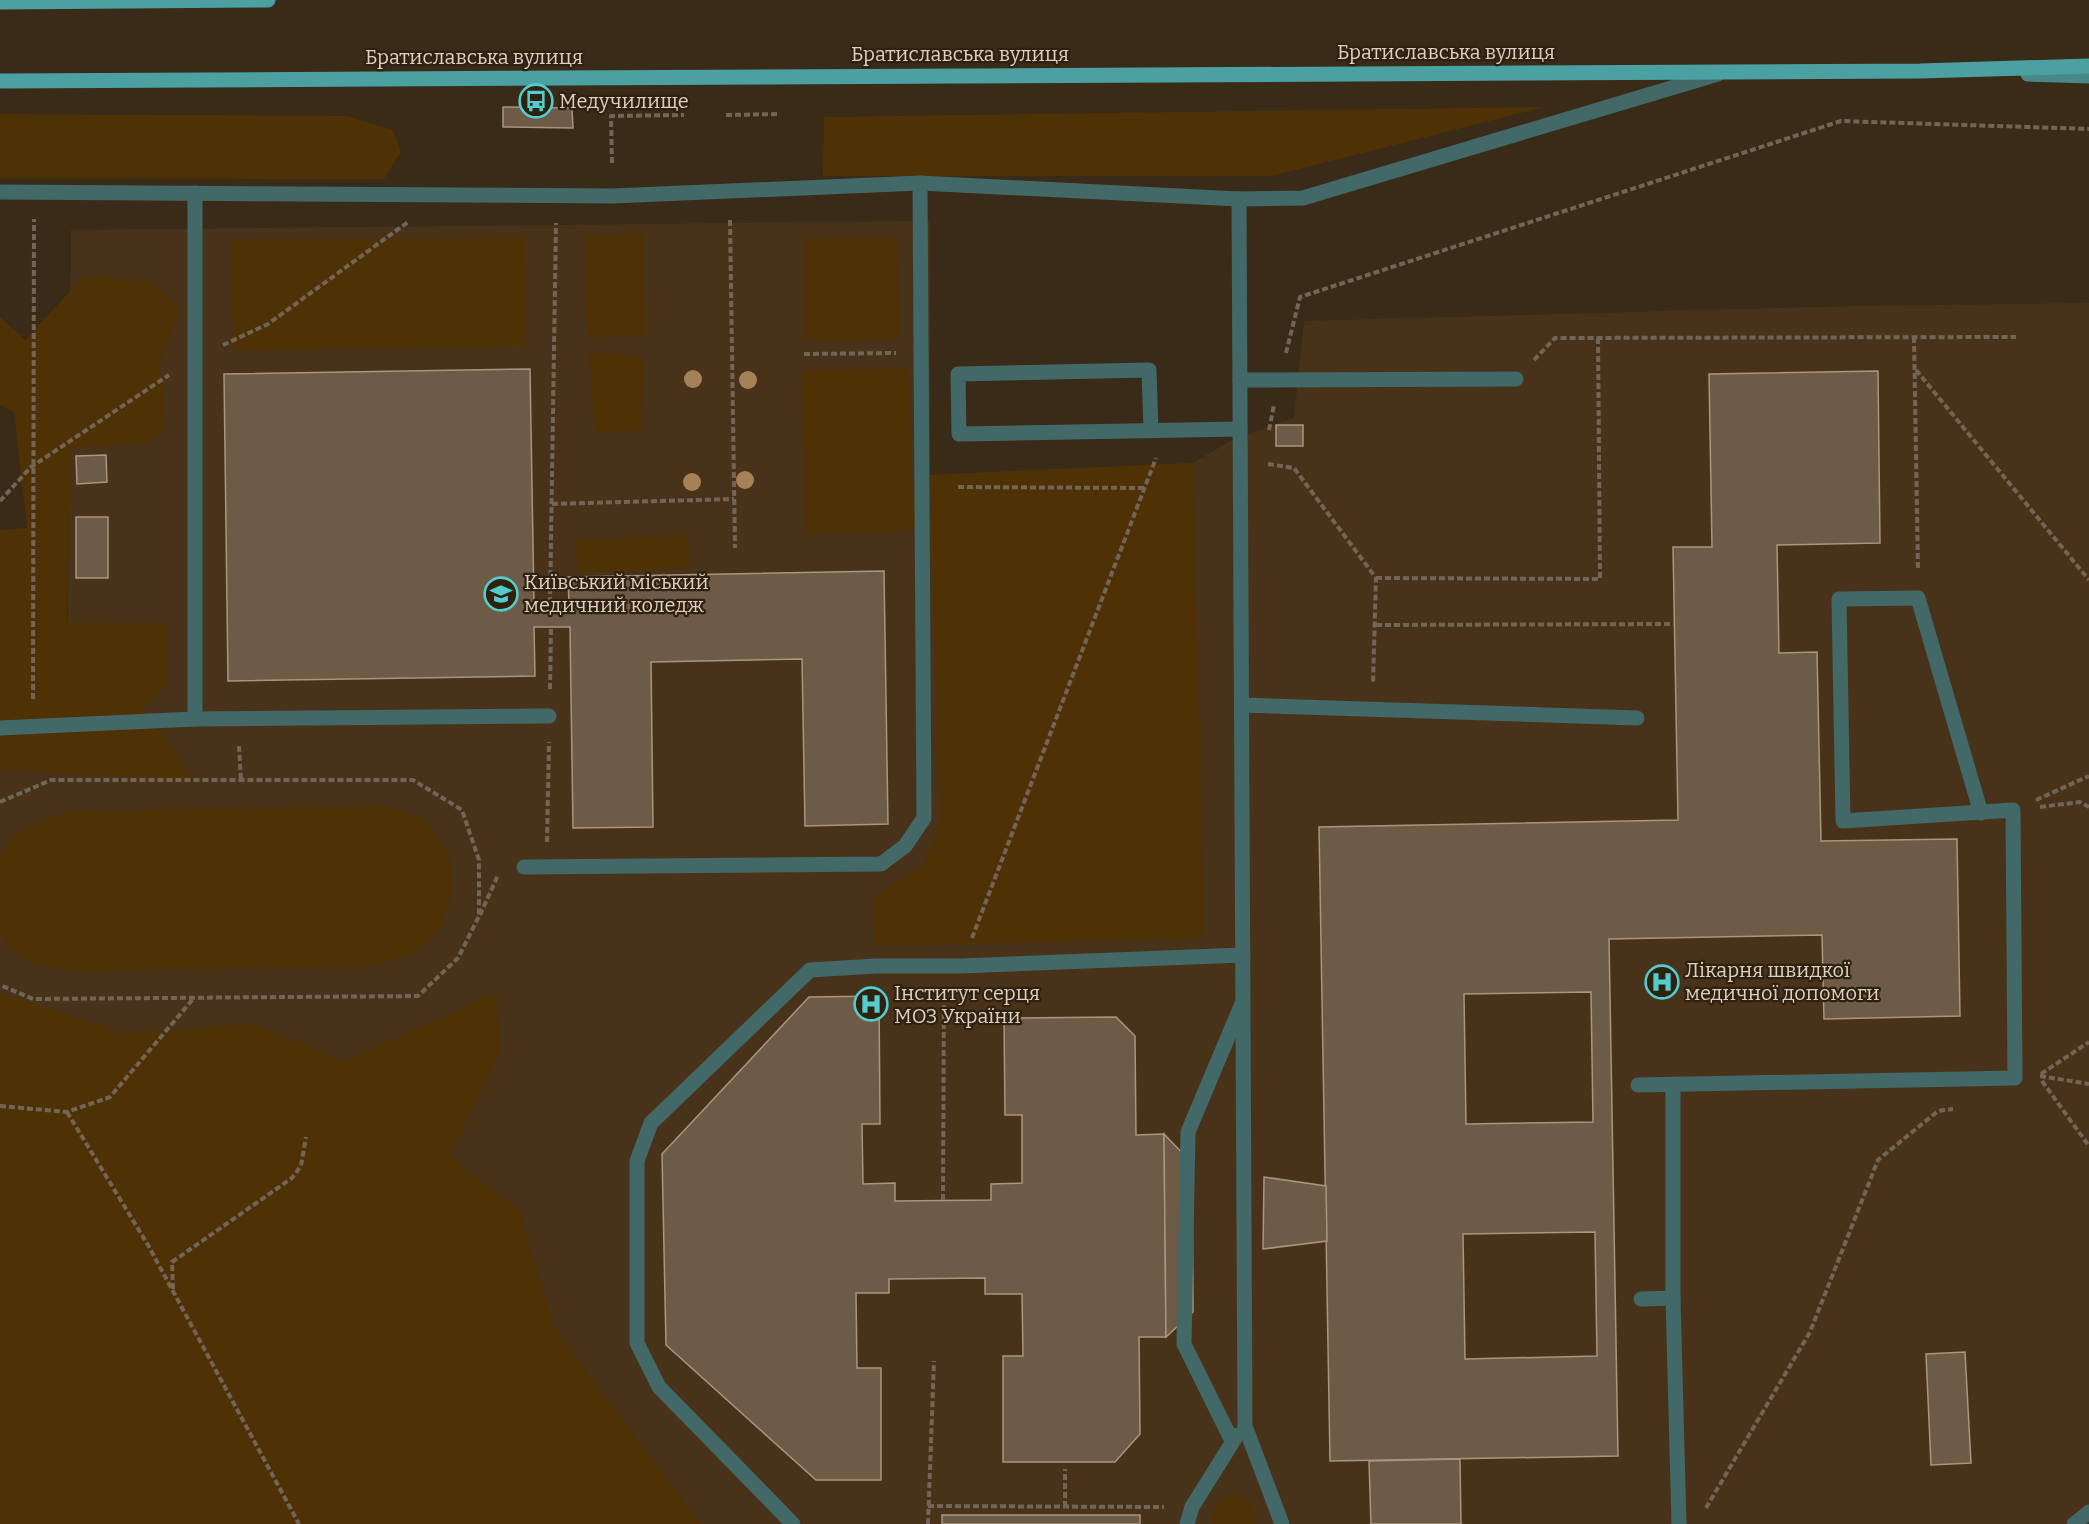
<svg xmlns="http://www.w3.org/2000/svg" width="2089" height="1524" viewBox="0 0 2089 1524" font-family="Bitter,serif">
<rect width="100%" height="100%" fill="#3a2a18"/>
<polygon fill="#48331a" points="930,221 930,475 1193,463 1232,440 1294,418 1304,321 1855,306 2089,303 2089,1524 491,1524 0,1032 0,747 67,714 71,230"/>
<g fill="#4f3106">
<polygon points="1545,107 1271,176 823,176 824,117"/>
<polygon points="0,114 347,116 393,130 401,152 384,179 0,178"/>
<polygon points="643,233 645,336 587,337 585,235"/>
<polygon points="525,237 526,347 233,350 231,240"/>
<polygon points="898,237 899,339 804,340 804,238"/>
<polygon points="84,276 148,281 180,309 160,364 166,426 149,443 70,448 67,622 168,623 165,687 143,707 195,780 0,770 0,530 27,528 14,412 0,405 0,317 25,340"/>
<polygon points="589,353 644,356 641,430 595,432"/>
<polygon points="909,368 914,531 805,534 801,371"/>
<polygon points="1193,463 1204,938 875,946 873,897 923,865 940,826 930,475"/>
<polygon points="687,535 689,568 577,573 576,540"/>
<path d="M383 806 422 818 450 855 453 893 438 932 414 953 374 966 76 971C47 966 15 964 0 933 0 916 0 873 0 858 10 828 50 816 77 811Z"/>
<polygon points="0,993 125,1033 256,1024 344,1061 495,993 501,1050 450,1156 520,1211 554,1327 701,1524 0,1524"/>
<polygon points="1235,1495 1250,1502 1256,1516 1254,1524 1213,1524 1211,1514 1219,1499"/>
</g>
<g fill="#6d5b47" stroke="#a99680" stroke-width="1.5" fill-rule="evenodd">
<polygon points="503,107 572,108 573,128 503,127"/>
<polygon points="530,369 534,603 569,603 568,577 884,571 888,824 805,826 802,659 651,662 653,827 573,828 570,627 534,627 535,676 228,681 224,374"/>
<path d="M1878 371 1880 543 1777 545 1779 653 1817 652 1821 841 1957 839 1960 1016 1824 1019 1822 935 1609 939 1618 1456 1330 1461 1319 827 1678 820 1673 547H1712L1709 374ZM1591 992 1593 1122 1466 1124 1464 994ZM1595 1232 1597 1356 1465 1359 1463 1234Z"/>
<rect x="1276" y="425" width="27" height="21"/>
<polygon points="106,455 107,482 77,484 76,456"/>
<rect x="76" y="517" width="32" height="61"/>
<polygon points="879,996 880,1124 862,1124 863,1184 895,1183 895,1201 991,1200 991,1184 1022,1183 1022,1115 1005,1115 1004,1018 1116,1017 1135,1036 1136,1135 1164,1134 1166,1337 1139,1337 1140,1434 1115,1462 1003,1462 1003,1356 1023,1356 1022,1294 985,1294 985,1278 889,1279 889,1293 856,1293 857,1368 881,1368 881,1480 816,1480 666,1345 662,1154 809,997"/>
<polygon points="1164,1134 1192,1163 1193,1312 1166,1337"/>
<polygon points="1264,1177 1326,1186 1327,1241 1263,1249"/>
<polygon points="1965,1352 1971,1463 1931,1465 1926,1354"/>
<polygon points="1460,1459 1461,1524 1371,1524 1369,1461"/>
<rect x="942" y="1515" width="198" height="9"/>
</g>
<g fill="none" stroke-linecap="round" stroke-linejoin="round">
<g stroke="#736556" stroke-width="4" stroke-dasharray="6 3" stroke-linecap="butt">
<polyline points="726,115 778,114"/>
<polyline points="612,163 611,116 684,115"/>
<polyline points="730,220 735,548"/>
<polyline points="1914,337 1918,570"/>
<polyline points="223,345 268,324 408,222"/>
<polyline points="1286,353 1300,297 1841,121 2089,129"/>
<polyline points="804,354 896,353"/>
<polyline points="1534,360 1555,338 2016,337"/>
<polyline points="1916,370 2089,580"/>
<polyline points="1269,430 1274,405"/>
<polyline points="1268,464 1294,468 1376,578 1373,683"/>
<polyline points="958,487 1145,488"/>
<polyline points="0,501 31,467 169,375"/>
<polyline points="552,504 734,499"/>
<polyline points="1376,578 1600,579 1598,337"/>
<polyline points="550,603 556,223"/>
<polyline points="1376,625 1674,624"/>
<polyline points="550,689 551,627"/>
<polyline points="33,699 34,219"/>
<polyline points="239,746 241,780"/>
<polyline points="2036,800 2089,776"/>
<polyline points="0,802 51,780 413,780 462,810 479,860 479,916 458,958 418,996 33,999 0,985"/>
<polyline points="2040,807 2080,802 2089,807"/>
<polyline points="547,842 549,742"/>
<polyline points="480,915 498,875"/>
<polyline points="972,938 1156,458"/>
<polyline points="2041,1074 2089,1042"/>
<polyline points="2040,1076 2089,1084"/>
<polyline points="2042,1081 2089,1146"/>
<polyline points="0,1106 67,1112 110,1097 193,999"/>
<polyline points="67,1112 148,1245 299,1524"/>
<polyline points="943,1200 944,991"/>
<polyline points="173,1289 172,1262 292,1178 301,1166 306,1137"/>
<polyline points="928,1506 1164,1507"/>
<polyline points="1065,1507 1065,1469"/>
<polyline points="1706,1508 1810,1332 1878,1160 1938,1111 1953,1109"/>
<polyline points="928,1524 934,1361"/>
</g>
<g stroke="#426868" stroke-width="15">
<polyline points="0,192 613,196 920,183 1239,199 1303,198 1718,74"/>
<polyline points="195,193 195,719"/>
<polyline points="1239,199 1245,1426 1282,1524"/>
<polyline points="1240,380 1516,379"/>
<polyline points="1151,431 1149,370 958,374 959,434 1240,429"/>
<polyline points="1242,705 1637,718"/>
<polyline points="0,728 195,719 549,716"/>
<polyline points="524,867 881,864 905,846 924,818 920,183"/>
<polyline points="1673,1084 1673,1298 1679,1524"/>
<polyline points="1638,1085 2015,1078 2013,810 1843,821 1839,599 1918,598 1981,813"/>
<polyline points="1641,1299 1673,1298"/>
<polyline points="1232,1441 1184,1344 1188,1132 1241,1006"/>
<polyline points="793,1524 659,1387 637,1343 637,1161 651,1123 810,970 876,966 960,966 1243,955"/>
<polyline points="1187,1524 1192,1507 1237,1435"/>
<polyline points="2074,1524 2089,1512"/>
</g>
<polyline stroke="#488888" stroke-width="15" points="2028,74 2089,76"/>
<g stroke="#4ba0a1" stroke-width="15">
<polyline points="0,2 268,0"/>
<polyline points="0,81 1920,71 2089,66"/>
</g>
</g>
<g fill="#a68056">
<circle cx="693" cy="379" r="9"/>
<circle cx="748" cy="380" r="9"/>
<circle cx="745" cy="480" r="9"/>
<circle cx="692" cy="482" r="9"/>
</g>
<defs>
<symbol id="bus-ring" viewBox="-11 -11 22 22"><circle r="9.5" fill="#30210e" stroke="#52cdcd" stroke-width="1.5"/><path d="M-5-6H5V4H4V6H2V4H-2V6H-4V4H-5ZM-3.5-4V0h7V-4ZM-3.5 1.2v1.5H-2V1.2ZM2 1.2v1.5H3.5V1.2Z" fill="#52cdcd"/></symbol>
<symbol id="university-ring" viewBox="-11 -11 22 22"><circle r="9.5" fill="#30210e" stroke="#52cdcd" stroke-width="1.5"/><path d="M0-5L7-2L0 1L-7-2ZM-4 1L0 2.5L4 1V4Q0 6-4 4Z" fill="#52cdcd"/></symbol>
<symbol id="hospital-ring" viewBox="-11 -11 22 22"><circle r="9.5" fill="#30210e" stroke="#52cdcd" stroke-width="1.5"/><path d="M-5-5h3v3.5h4V-5h3V5h-3V1.5h-4V5h-3Z" fill="#52cdcd"/></symbol>
</defs>
<g fill-rule="evenodd">
<use href="#bus-ring" x="517" y="82" width="38" height="38"/>
<use href="#university-ring" x="482" y="575" width="38" height="38"/>
<use href="#hospital-ring" x="1643" y="963" width="38" height="38"/>
<use href="#hospital-ring" x="852" y="985" width="38" height="38"/>
</g>
<g text-anchor="middle" stroke-width="4.5" stroke-linejoin="round" paint-order="stroke">
<g font-size="20" fill="#dbd0c5" stroke="#30210e">
<text x="1446" y="59">Братиславська вулиця</text>
<text x="960" y="61">Братиславська вулиця</text>
<text x="474" y="64">Братиславська вулиця</text>
</g>
<g font-size="20" fill="#dbd0c5" stroke="#30210e" text-anchor="start">
<text x="559" y="108">Медучилище</text>
<text x="524" y="589">Київський міський<tspan x="524" dy="23">медичний коледж</tspan></text>
<text x="1685" y="977">Лікарня швидкої<tspan x="1685" dy="23">медичної допомоги</tspan></text>
<text x="894" y="1000">Інститут серця<tspan x="894" dy="23">МОЗ України</tspan></text>
</g>
</g>
</svg>
